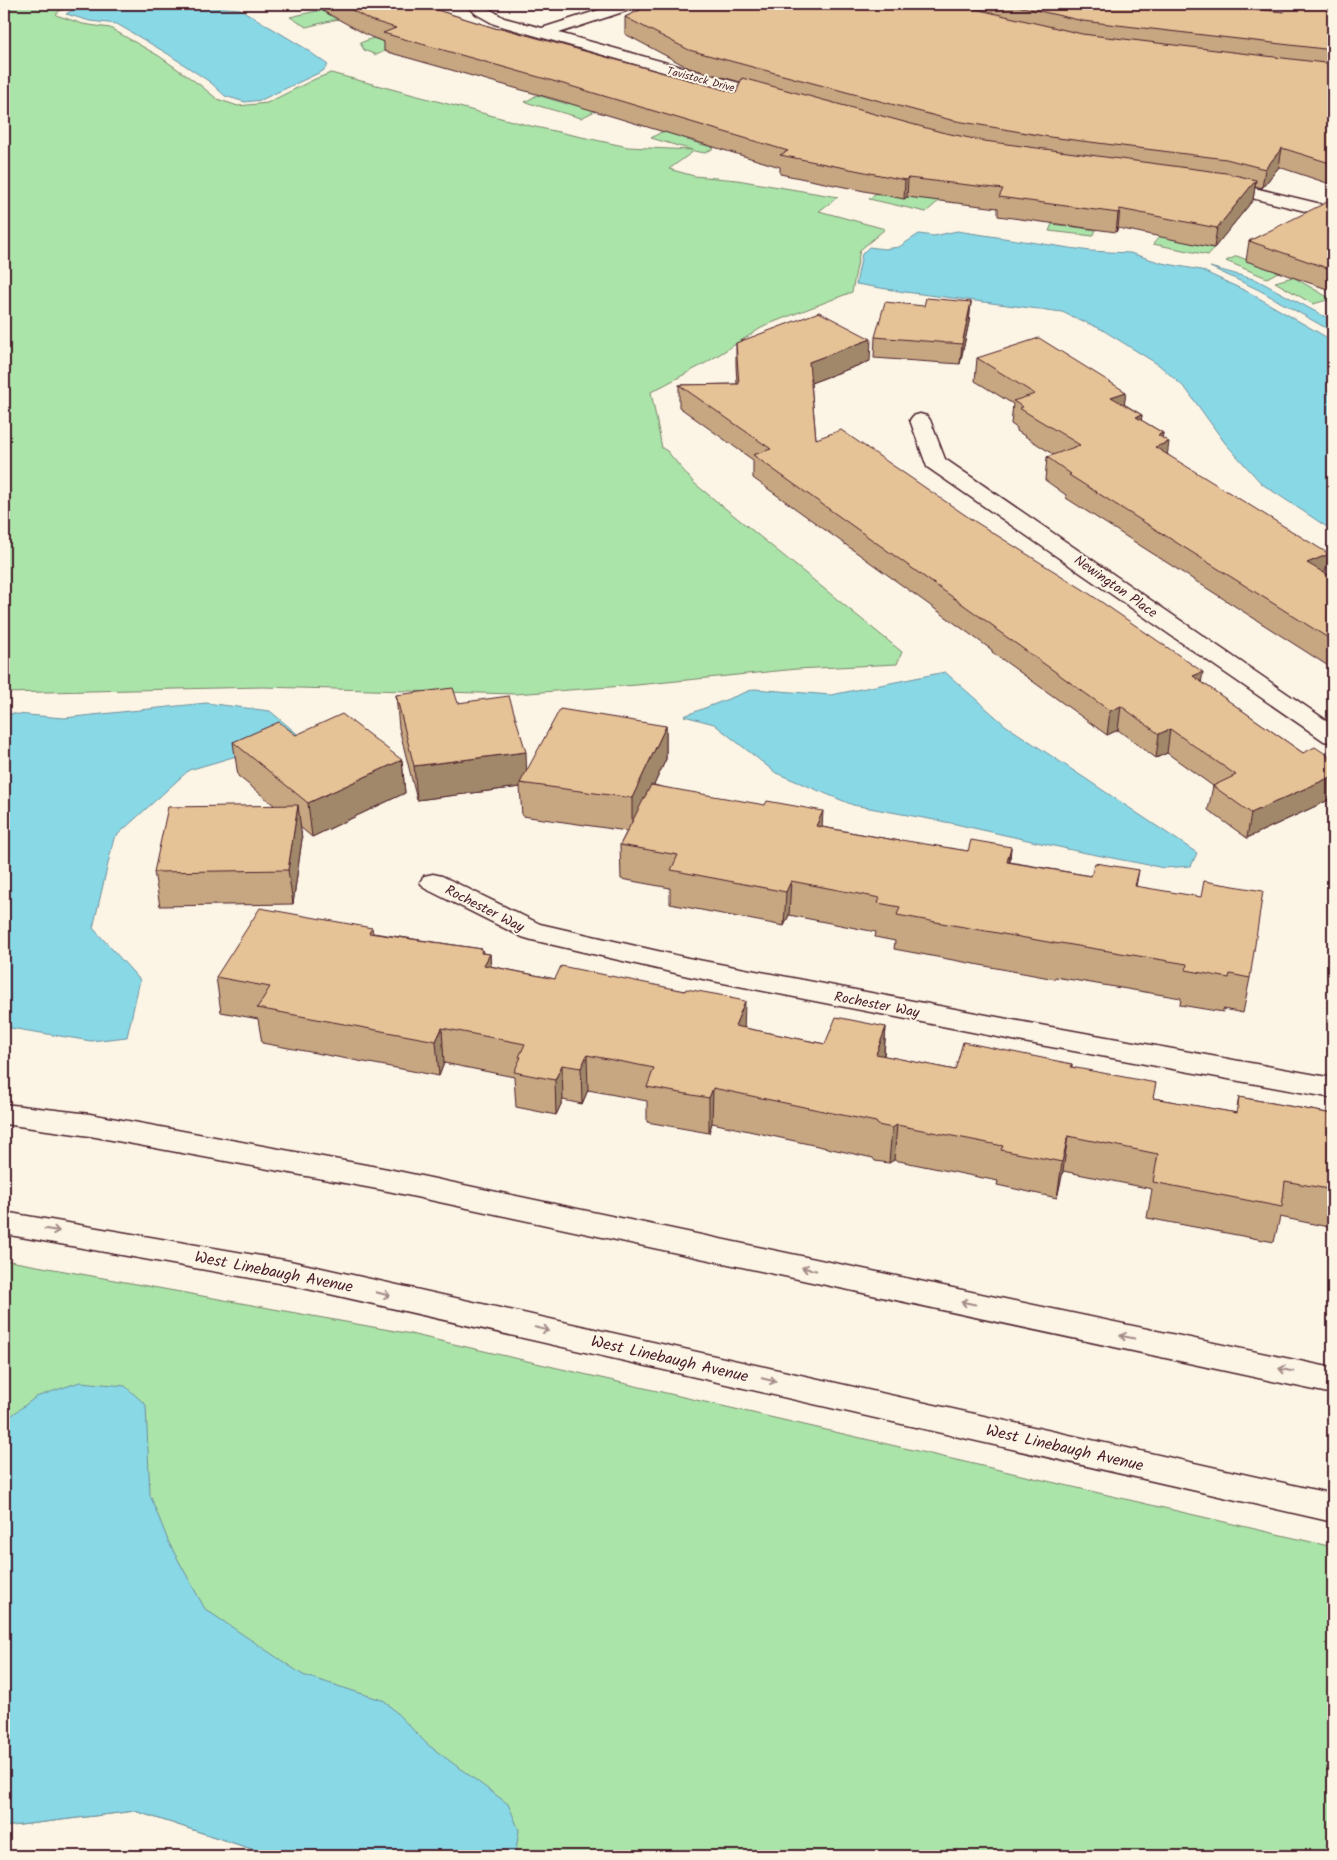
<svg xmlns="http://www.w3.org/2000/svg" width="1337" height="1860" viewBox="0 0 1337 1860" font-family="Kalam,sans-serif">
<rect width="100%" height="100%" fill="#fcf5e5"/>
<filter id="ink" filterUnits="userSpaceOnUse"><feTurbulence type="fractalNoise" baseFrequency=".02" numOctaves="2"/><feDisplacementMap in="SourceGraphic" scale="10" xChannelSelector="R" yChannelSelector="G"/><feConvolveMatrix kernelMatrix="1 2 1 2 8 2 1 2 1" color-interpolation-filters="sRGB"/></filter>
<g filter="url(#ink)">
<g fill="#aae4a9" stroke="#7a826a">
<polygon points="4,4 71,4 58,12 56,15 83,24 110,28 159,56 200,85 217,99 238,106 267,103 315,79 331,73 531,126 628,147 692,150 651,138 672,126 698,134 687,140 714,148 705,153 694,151 669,169 694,176 737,180 838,197 819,211 885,229 860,250 852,292 766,325 704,364 651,392 662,448 667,451 694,483 902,652 897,664 797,669 637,685 515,694 262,687 4,693"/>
<polygon points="321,10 338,19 306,27 290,17"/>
<polygon points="373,38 397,46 376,55 364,50 360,43"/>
<polygon points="537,95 567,104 576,99 603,107 581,118 525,102"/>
<polygon points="876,193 911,193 940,200 926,212 869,199"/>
<polygon points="1052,224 1096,230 1093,236 1049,231"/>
<polygon points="1160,236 1214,248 1208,255 1153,244"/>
<polygon points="1237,256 1278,272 1267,278 1226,261"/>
<polygon points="1293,277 1331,299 1313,304 1275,282"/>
<polygon points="4,1260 406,1333 1333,1547 1333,1856 273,1856 135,1811 4,1827"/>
</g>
<g fill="#89d8e6" stroke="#708e9b">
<polygon points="83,4 211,4 214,7 240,9 303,47 328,65 323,71 261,100 245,102 225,96 210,82 168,54 117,24 90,21 66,14"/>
<polygon points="957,231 1090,251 1130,253 1162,263 1201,270 1250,293 1333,341 1333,531 1262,484 1225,443 1186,389 1159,365 1101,329 1062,312 905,292 856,284 862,254 869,247 884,249 899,247 919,234 934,236"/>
<polygon points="1210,267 1257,280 1333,321 1333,332 1259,290"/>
<polygon points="945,672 1005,725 1197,853 1191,866 1164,868 1081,852 951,823 853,805 776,773 714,724 684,716 754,689 831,695"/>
<polygon points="206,703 270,711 301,737 189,770 114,838 93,928 140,980 127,1037 91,1041 4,1027 4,713 64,718"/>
<polygon points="80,1382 125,1386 146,1405 150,1495 169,1543 205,1609 303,1675 385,1701 427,1744 508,1804 519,1830 515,1856 273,1856 135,1811 4,1827 4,1421 36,1397"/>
</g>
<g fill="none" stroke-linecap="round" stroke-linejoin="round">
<defs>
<g id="street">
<polygon points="466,4 482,4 504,18 542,28 618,4 640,4 638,7 559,33 779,94 781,98 779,102 773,103 494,24 476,14"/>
<polygon points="1217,179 1317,203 1333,210 1333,221 1305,211 1211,188 1208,184 1211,180"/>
<polygon points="920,414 927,416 930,420 945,459 1333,725 1333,743 1324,741 927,467 910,420 913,416"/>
<polygon points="433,874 442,876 540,924 688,958 1018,1021 1333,1078 1333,1098 1018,1041 688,976 532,940 522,937 424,888 420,882 424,876"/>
</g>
<g id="secondary">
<polygon points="4,1104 90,1114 388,1169 1333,1368 1333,1394 388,1191 90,1136 4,1124"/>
<polygon points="4,1212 290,1261 1333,1494 1333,1522 290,1285 4,1234"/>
</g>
</defs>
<use href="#street" stroke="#4a1f2b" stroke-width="3"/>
<use href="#secondary" stroke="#4a1f2b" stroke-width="3"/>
<use href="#street" fill="#fcf5e5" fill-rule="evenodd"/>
<use href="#secondary" fill="#fcf5e5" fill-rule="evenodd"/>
</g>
<g fill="#c6a782" stroke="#4a1f2b">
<polygon points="321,4 418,4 498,29 736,93 740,82 689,68 625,34 625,17 653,4 1205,4 1284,12 1305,7 1333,4 1333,73 1331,85 1333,85 1333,185 1279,167 1262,188 1255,186 1253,200 1214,248 1118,228 1116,232 998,216 998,208 907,197 904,199 780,174 780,167 568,103 384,51 384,42 371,37 321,10"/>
<polygon points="1333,202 1333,291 1246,261 1249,241"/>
<polygon points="971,302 969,322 960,364 874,358 875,337 924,306"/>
<polygon points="736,343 870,361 811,383 816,439 1201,682 1303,753 1333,759 1333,798 1247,838 1208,810 1213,786 1167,753 1156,758 1118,730 1107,735 992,652 992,650 753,478 753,460 679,407 679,385 737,384 736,365"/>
<polygon points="977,358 1126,392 1124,404 1142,415 1141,420 1163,433 1162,438 1168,455 1325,573 1333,578 1333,669 1066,498 1066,495 1045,480 1047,457 1054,455 1017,431 1017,428 1011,424 1013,404 975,381"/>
<polygon points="396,695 458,703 527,770 666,726 666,759 654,785 822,827 900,841 968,851 1011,847 1010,862 1091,876 1139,870 1136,887 1250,978 1243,1013 1223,1009 1223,1012 1180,1005 1181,998 1055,977 1055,979 894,949 895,941 875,937 876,932 789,915 784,926 670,904 670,888 621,879 620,845 627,831 522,816 520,787 417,800 399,728"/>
<polygon points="296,735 402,760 405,793 312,837 300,827 302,839 293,904 160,906 154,872 274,805 238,776 233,742"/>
<polygon points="372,928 373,933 482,949 483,953 490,954 490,966 555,979 685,991 731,998 744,1028 825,1044 886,1027 884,1056 955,1070 1072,1064 1072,1067 1153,1098 1236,1113 1239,1097 1333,1114 1333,1228 1280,1217 1274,1242 1147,1218 1152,1189 1063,1171 1057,1198 997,1185 998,1181 894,1160 889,1163 875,1161 873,1158 712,1123 709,1133 647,1122 647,1101 588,1090 582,1104 563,1100 556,1115 516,1107 514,1077 444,1063 439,1076 262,1043 258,1019 221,1012 216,977"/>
</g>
<g fill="#a1886a" stroke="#4a1f2b">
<polygon points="1333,68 1332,82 1324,104 1327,86"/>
<polygon points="1282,148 1279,167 1262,188 1265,169"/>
<polygon points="908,178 907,197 904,199 905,180"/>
<polygon points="1256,180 1253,200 1214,248 1217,228"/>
<polygon points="1120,209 1118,228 1116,232 1118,213"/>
<polygon points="971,302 969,322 960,364 962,344"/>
<polygon points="871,339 870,361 808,384 809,362"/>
<polygon points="1126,392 1123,414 1111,397"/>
<polygon points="1142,415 1139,438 1136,417"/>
<polygon points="1163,433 1161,445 1169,442 1166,465 1152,470 1158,435"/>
<polygon points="1329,554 1324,578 1307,563"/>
<polygon points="1203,672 1199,696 1193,676"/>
<polygon points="1121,706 1118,730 1107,735 1110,711"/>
<polygon points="666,726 666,759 632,832 632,798"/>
<polygon points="1170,729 1167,753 1156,758 1159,734"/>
<polygon points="526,752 527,784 520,783 520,787 417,800 414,766"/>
<polygon points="402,760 405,793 312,837 308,803"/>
<polygon points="1333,776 1333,798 1247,838 1251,813"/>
<polygon points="298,805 302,839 293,904 288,870"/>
<polygon points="823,811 821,845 816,826"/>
<polygon points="1011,847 1007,881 1007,862"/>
<polygon points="791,881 789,915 784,926 786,892"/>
<polygon points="490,954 492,988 484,965"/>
<polygon points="745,1001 744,1036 735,1026"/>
<polygon points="886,1027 883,1062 876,1054"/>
<polygon points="442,1028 444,1063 439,1076 436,1041"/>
<polygon points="587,1055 588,1090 582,1104 581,1068"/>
<polygon points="562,1065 563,1100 556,1115 555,1080"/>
<polygon points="713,1088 712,1123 709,1133 709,1098"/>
<polygon points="897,1125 894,1160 889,1163 892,1128"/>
<polygon points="1068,1136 1063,1171 1057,1198 1062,1162"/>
</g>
<g fill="#e6c297" stroke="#4a1f2b">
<polygon points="341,4 418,4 498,29 501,28 736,93 742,78 941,132 984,141 1226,173 1256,180 1217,228 1120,209 1118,213 999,197 1003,189 908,178 905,180 780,155 788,151 567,85 383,33 396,28 370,20"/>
<polygon points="653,4 954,4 1082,34 1333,64 1333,68 1327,86 1333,85 1333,164 1282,148 1265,169 1226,159 1050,137 951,120 689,50 625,17"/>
<polygon points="1009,4 1205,4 1284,12 1287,5 1305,7 1319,4 1333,4 1333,50 1083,21"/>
<polygon points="1329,201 1333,202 1333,270 1249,241"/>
<polygon points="926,298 971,302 962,344 875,337 885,302 924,306"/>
<polygon points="819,312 871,339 809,362 816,439 841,430 971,519 1084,590 1203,672 1193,676 1303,753 1315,747 1333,759 1333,776 1251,813 1213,786 1236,775 1170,729 1159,734 1121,706 1110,711 994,628 996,628 753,455 771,449 679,385 739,384 736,343"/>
<polygon points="1039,338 1126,392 1111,397 1142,415 1136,417 1163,433 1158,435 1169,442 1155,447 1329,554 1307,563 1333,578 1333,641 1069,475 1071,474 1047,457 1080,445 1019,408 1023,407 1013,401 1035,394 977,358"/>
<polygon points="453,688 458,703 509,696 526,752 414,766 396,695"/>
<polygon points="560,709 666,726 632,798 520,783"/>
<polygon points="342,714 402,760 308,803 233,742 279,722 296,735"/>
<polygon points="651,785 765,805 767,801 823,811 816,826 900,841 901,840 968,851 971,840 1011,847 1007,862 1091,876 1095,863 1139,870 1135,886 1201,897 1204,881 1263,891 1250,978 1230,974 1229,978 1186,970 1187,964 1060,943 1059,944 897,915 900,907 878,903 880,898 791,881 786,892 671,870 678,855 620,845"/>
<polygon points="298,805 288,870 154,872 168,807"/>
<polygon points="260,908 372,928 369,933 482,949 481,953 490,954 484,965 555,979 561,966 685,991 686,989 731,997 730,998 745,1001 735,1026 825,1044 836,1017 886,1027 876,1054 955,1070 963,1042 1072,1064 1071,1067 1156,1083 1153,1098 1237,1113 1239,1097 1333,1114 1333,1190 1285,1181 1282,1207 1153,1182 1158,1154 1068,1136 1062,1162 1001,1150 1003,1146 897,1125 892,1128 878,1125 876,1122 713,1088 709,1098 647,1087 654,1068 587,1055 581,1068 562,1065 555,1080 514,1072 521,1057 519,1057 525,1044 442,1028 436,1041 257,1008 270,987 216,977"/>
</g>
<defs><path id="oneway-shaft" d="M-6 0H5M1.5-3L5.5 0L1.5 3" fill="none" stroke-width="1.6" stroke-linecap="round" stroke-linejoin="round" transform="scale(1.25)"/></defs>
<g stroke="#a38a88">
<use href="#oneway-shaft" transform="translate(52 1230) rotate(10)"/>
<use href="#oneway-shaft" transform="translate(809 1269) rotate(-168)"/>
<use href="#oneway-shaft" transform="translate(383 1294) rotate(13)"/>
<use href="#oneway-shaft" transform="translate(968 1303) rotate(-168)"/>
<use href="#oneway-shaft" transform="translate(542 1329) rotate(13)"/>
<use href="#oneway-shaft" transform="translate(1127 1337) rotate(-168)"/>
<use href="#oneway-shaft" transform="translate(1286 1370) rotate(-168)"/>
<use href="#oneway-shaft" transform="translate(769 1380) rotate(13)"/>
</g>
</g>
<g text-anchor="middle" stroke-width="4" stroke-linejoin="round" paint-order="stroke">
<g font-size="11" fill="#4a1f2b" stroke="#fcf5e5">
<text transform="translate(701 79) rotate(15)" y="4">Tavistock Drive</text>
</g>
<g font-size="14" fill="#4a1f2b" stroke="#fcf5e5">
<text transform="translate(1116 586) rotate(35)" y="5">Newington Place</text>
<text transform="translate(485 908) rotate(27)" y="5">Rochester Way</text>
<text transform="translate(877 1004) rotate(11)" y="5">Rochester Way</text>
</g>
<g font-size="16" fill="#4a1f2b" stroke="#fcf5e5">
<text transform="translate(274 1271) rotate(11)" y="6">West Linebaugh Avenue</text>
<text transform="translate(670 1358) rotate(13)" y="6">West Linebaugh Avenue</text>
<text transform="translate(1065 1447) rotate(13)" y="6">West Linebaugh Avenue</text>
</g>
</g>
<rect width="1337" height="1860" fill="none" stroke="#fcf5e5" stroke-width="20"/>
<rect x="10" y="10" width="1317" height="1840" fill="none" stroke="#4a1f2b" stroke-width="2" filter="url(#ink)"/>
</svg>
